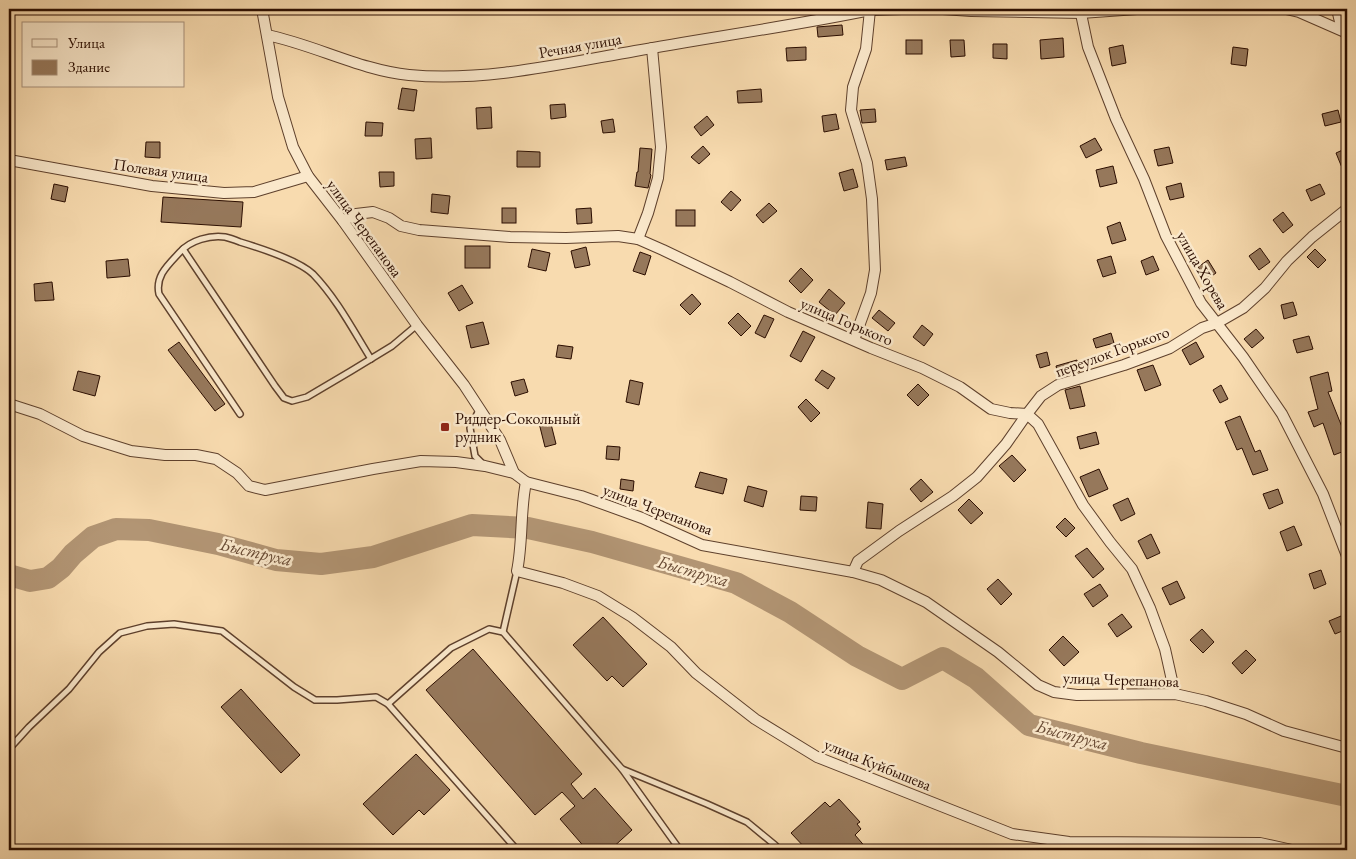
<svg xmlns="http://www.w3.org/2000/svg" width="1356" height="859" viewBox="0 0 1356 859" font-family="'EB Garamond',serif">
<rect width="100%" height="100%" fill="#f8dbaf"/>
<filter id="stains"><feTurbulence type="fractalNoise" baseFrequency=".004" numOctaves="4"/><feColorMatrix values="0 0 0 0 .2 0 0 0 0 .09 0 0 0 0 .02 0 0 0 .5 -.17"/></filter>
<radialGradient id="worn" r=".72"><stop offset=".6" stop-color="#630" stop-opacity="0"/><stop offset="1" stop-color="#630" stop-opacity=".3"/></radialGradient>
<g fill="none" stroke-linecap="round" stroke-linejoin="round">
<polyline stroke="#b29574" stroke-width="22" points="9,575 30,581 48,578 61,568 73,554 93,537 116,529 149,530 218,544 276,560 321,564 373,557 472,525 528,528 592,542 736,583 790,612 857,656 902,679 943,658 976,678 1029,725 1141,753 1347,796"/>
</g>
<g fill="#96785b" stroke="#2b0d00">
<polygon points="842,25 843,35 818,37 817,27"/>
<polygon points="1063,38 1064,57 1041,59 1040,40"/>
<rect x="906" y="40" width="16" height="14"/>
<polygon points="950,40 964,40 965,56 951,57"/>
<polygon points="993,44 1007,44 1007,59 993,58"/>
<polygon points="1123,45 1126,63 1112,66 1109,48"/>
<polygon points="806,47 806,60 787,61 786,48"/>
<polygon points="1233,47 1248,49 1246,66 1231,64"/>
<polygon points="402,88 417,90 414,111 398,109"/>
<polygon points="761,89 762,102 738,103 737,91"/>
<polygon points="565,104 566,117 551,119 550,105"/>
<polygon points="491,107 492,128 477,129 476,108"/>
<polygon points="875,109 876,122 862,123 860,110"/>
<polygon points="1338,110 1341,122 1325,126 1322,114"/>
<polygon points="836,114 839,129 824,132 822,116"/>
<polygon points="707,116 714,125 701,136 694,127"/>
<polygon points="613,119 615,132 603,133 601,121"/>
<polygon points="366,122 383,123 382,136 365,136"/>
<polygon points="431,138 432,158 416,159 415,139"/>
<polygon points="1095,138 1102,150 1086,158 1080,146"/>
<polygon points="146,142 160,142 160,158 145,157"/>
<polygon points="703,146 710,154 699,164 691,157"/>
<polygon points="1169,147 1173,163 1158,166 1154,150"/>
<polygon points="640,148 652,149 650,174 651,175 648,188 635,186 637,172 638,172"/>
<polygon points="1347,148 1347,180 1336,153"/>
<polygon points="517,151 540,152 540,167 517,167"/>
<polygon points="905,157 907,166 887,170 885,160"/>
<polygon points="1113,166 1117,183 1100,187 1096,170"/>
<polygon points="853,169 858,187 844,191 839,173"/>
<polygon points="379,172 394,172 394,186 380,187"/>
<polygon points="1181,183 1184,197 1170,200 1166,187"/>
<polygon points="54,184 68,187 65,202 51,199"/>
<polygon points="1320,184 1325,194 1311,201 1306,190"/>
<polygon points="731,191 741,200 731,211 721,202"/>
<polygon points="432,194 450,196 448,214 431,212"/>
<polygon points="163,197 243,202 241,227 161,222"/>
<polygon points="769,203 777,211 763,223 756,215"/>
<rect x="502" y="208" width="14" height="15"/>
<polygon points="591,208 592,223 577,224 576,209"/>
<rect x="676" y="210" width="19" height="16"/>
<polygon points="1283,212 1293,225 1283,233 1273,220"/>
<polygon points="1120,222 1126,240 1112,244 1107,227"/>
<rect x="465" y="246" width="25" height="22"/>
<polygon points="586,247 590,265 575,268 571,251"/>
<polygon points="1260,248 1270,262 1259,270 1249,256"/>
<polygon points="532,249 550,253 546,271 528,267"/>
<polygon points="1315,249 1326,260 1318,268 1307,257"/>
<polygon points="640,252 651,256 645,275 633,271"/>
<polygon points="1111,256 1116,273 1103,277 1097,260"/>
<polygon points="1153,256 1159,270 1146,275 1141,261"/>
<polygon points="128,259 130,276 107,278 106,261"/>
<polygon points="1208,260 1216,273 1206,280 1198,267"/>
<polygon points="801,268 813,280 801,293 789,281"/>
<polygon points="52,282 54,300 35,301 34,284"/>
<polygon points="462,285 473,303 459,311 448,293"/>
<polygon points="829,289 845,303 835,315 819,302"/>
<polygon points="692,294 701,304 690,315 680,305"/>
<polygon points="1293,302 1297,315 1284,319 1281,305"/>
<polygon points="879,310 895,323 888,331 872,318"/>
<polygon points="738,313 751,326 741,336 728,323"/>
<polygon points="764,315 774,319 765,338 755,333"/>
<polygon points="483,322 489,344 471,348 466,326"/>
<polygon points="922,325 933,334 924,346 913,337"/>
<polygon points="1256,329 1264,338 1252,348 1244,339"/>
<polygon points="803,331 815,337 801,362 790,356"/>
<polygon points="1111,333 1114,343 1096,348 1093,339"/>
<polygon points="1309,336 1313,349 1297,353 1293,340"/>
<polygon points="179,342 225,404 215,411 168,350"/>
<polygon points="1196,342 1204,357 1190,365 1182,350"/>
<polygon points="558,345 573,347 571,359 556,357"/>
<polygon points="1047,352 1050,365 1040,368 1036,355"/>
<polygon points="1077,360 1080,371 1059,378 1056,366"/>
<polygon points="1153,365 1161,385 1145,391 1137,370"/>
<polygon points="822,370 835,378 828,389 815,380"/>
<polygon points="78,371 100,376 95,396 73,390"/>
<polygon points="1328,372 1332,391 1328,392 1344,432 1347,431 1347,450 1334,455 1323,423 1314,427 1308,412 1318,409 1310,377"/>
<polygon points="524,379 528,392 515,396 511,382"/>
<polygon points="630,380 643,383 639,405 626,402"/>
<polygon points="918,384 929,395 918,406 907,395"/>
<polygon points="1221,385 1228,399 1220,403 1213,390"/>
<polygon points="1080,386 1085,406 1070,409 1065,390"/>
<polygon points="806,399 820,413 811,422 798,407"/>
<polygon points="1240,416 1255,452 1260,450 1268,470 1253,475 1242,448 1237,450 1225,422"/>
<polygon points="550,420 556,444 545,447 539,423"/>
<polygon points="1096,432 1099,444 1080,449 1077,437"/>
<polygon points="607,446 620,447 619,460 606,459"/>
<polygon points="1012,455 1026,470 1014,482 999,466"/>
<polygon points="1099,469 1108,489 1089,497 1080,477"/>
<polygon points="700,472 727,479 723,494 695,487"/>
<polygon points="621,479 634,481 633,491 620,489"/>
<polygon points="921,479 933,492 921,502 910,489"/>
<polygon points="748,486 767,491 763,507 744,501"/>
<polygon points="1278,489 1283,503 1269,509 1263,494"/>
<polygon points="801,496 817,497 816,511 800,510"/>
<polygon points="1128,498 1135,514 1121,521 1113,505"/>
<polygon points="969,499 983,513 971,524 958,510"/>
<polygon points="868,502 883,504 881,529 866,528"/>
<polygon points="1065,518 1075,528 1066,537 1056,527"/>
<polygon points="1294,526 1302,545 1287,551 1280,532"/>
<polygon points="1151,534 1160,553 1147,559 1138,541"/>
<polygon points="1087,548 1104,569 1093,578 1075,556"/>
<polygon points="1321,570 1326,584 1314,589 1309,574"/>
<polygon points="998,579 1012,594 1001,605 987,589"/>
<polygon points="1177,581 1185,598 1170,605 1162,588"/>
<polygon points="1100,584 1108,596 1093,607 1084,594"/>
<polygon points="1122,614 1132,627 1117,637 1108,624"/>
<polygon points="1341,616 1347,629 1335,634 1329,621"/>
<polygon points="603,617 647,664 623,687 612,676 607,681 573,645"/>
<polygon points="1202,629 1214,642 1203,653 1190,640"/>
<polygon points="1063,636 1079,652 1064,666 1049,650"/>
<polygon points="473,649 582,774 571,784 583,799 595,788 632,830 610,850 587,850 560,819 575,806 562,792 535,815 426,690"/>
<polygon points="1246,650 1256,660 1242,674 1232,663"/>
<polygon points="241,689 300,755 281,773 221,707"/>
<polygon points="416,754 450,790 424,815 419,810 393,835 363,804"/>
<polygon points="839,799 860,822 857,824 861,829 855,835 868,850 807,850 791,833 825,802 830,807"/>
</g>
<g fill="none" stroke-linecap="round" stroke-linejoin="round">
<defs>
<g id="service">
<polyline points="183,249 275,386 284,398 292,401 307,397 351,371 392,346 417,325"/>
<polyline points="479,410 470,428 475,456 484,465"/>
<path d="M240 414 159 294C155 276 168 265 180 252 191 240 210 235 225 237 230 238 235 240 240 242 260 248 298 260 313 274 337 299 353 330 371 359"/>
<polyline points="503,632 517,571"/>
<polyline points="388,704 451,648 489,629 503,632 622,769 707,804 747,822 775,845 780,850"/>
<polyline points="9,749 29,727 69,689 99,652 120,633 147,626 174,624 222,631 294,687 315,700 337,700 376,697 388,704 517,850"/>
<polyline points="622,769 680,850"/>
</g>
<g id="minor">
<polyline points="262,9 278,97 293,147 308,176 343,221 417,325 464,385 500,440 514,473 526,482 581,496 642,518 702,545 853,572 881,580 926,602 998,652 1038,685 1054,692 1077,695 1175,694 1206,701 1246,714 1284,731 1347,748"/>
<polyline points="943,9 971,11 1081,13 1137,9"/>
<polyline points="1080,9 1088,47 1116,119 1144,179 1166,236 1201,303 1243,357 1282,414 1323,494 1347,556"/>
<polyline points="1286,9 1299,12 1347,33"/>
<polyline points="1337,9 1342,30"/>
<path d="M267 35C315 45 360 70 409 75 484 82 561 64 635 51 713 37 792 26 870 10L902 9"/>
<polyline points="9,160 152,186 224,193 254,192 308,176"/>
<polyline points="343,221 356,214 373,212 389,218 401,226 419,230 510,237 566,238 618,236 638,239 663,250 730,282 788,312 871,348 922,368 960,387 991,409 1010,413 1027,414 1038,424 1083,505 1110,542 1132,569 1150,608 1165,649 1175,694"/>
<polyline points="638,239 648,213 658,178 661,147 652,48"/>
<polyline points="854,340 871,293 875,270 872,199 867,163 851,110 853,87 866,49 870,10"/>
<polyline points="9,404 40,414 83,436 131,451 165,455 196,455 216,459 237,473 249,486 265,490 373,469 421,461 456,462 485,466 514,473"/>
<path d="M526 482C520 511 523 542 517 571L563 583 598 596 632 617 671 647 696 673 755 719 817 757 1012 834 1069 842 1260 843 1292 850"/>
<polyline points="853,572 858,561 869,553 899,531 953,496 977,477 1006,444 1027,414 1041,396 1058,385 1124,365 1170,348 1202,328 1217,323 1243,308 1265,288 1287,261 1312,237 1347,209"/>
</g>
</defs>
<use href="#service" stroke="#5e402c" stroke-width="8"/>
<use href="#minor" stroke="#5e402c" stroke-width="12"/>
<use href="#service" stroke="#fae8cb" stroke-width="5"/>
<use href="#minor" stroke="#fae8cb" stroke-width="10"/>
</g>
<rect fill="#8f2418" stroke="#fae8cb" stroke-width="2" x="440" y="422" width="10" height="10" rx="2.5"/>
<g text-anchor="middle" stroke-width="5" stroke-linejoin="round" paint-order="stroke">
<g font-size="16" fill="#2b0d00" stroke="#fae8cb">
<text transform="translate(580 45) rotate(-10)" y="6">Речная улица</text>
<text transform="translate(161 170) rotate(8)" y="6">Полевая улица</text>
<text transform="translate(365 228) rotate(54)" y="6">улица Черепанова</text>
<text transform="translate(1203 270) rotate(60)" y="6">улица Хорева</text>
<text transform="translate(847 321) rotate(23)" y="6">улица Горького</text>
<text transform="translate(1112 351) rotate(-20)" y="6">переулок Горького</text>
<text transform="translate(658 509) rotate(21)" y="6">улица Черепанова</text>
<text transform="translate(1121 679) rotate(2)" y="6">улица Черепанова</text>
<text transform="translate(878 764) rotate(22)" y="6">улица Куйбышева</text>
</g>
<g font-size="16" fill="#2b0d00" stroke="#fae8cb" text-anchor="start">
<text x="455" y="424">Риддер-Сокольный<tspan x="455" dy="18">рудник</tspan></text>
</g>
<g font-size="18" font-style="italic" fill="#684a34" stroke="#fae8cb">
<text transform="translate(256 552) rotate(13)" y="6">Быструха</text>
<text transform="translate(693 571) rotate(16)" y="6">Быструха</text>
<text transform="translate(1072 735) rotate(15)" y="6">Быструха</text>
</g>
</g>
<rect width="1356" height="859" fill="none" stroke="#f8dbaf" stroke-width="30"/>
<rect x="10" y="10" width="1336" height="839" fill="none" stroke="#2b0d00" stroke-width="2.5"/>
<rect x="15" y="15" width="1326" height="829" fill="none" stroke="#2b0d00"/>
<rect x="22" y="22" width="162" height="65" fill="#fae8cb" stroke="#a7907a"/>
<rect x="32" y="39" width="25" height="8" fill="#fae8cb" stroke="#a7907a"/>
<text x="68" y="48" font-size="15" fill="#2b0d00">Улица</text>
<rect x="32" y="60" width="25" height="15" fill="#96785b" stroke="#a7907a"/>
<text x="68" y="72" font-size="15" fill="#2b0d00">Здание</text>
<rect width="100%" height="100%" filter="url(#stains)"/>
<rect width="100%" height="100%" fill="url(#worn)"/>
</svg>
